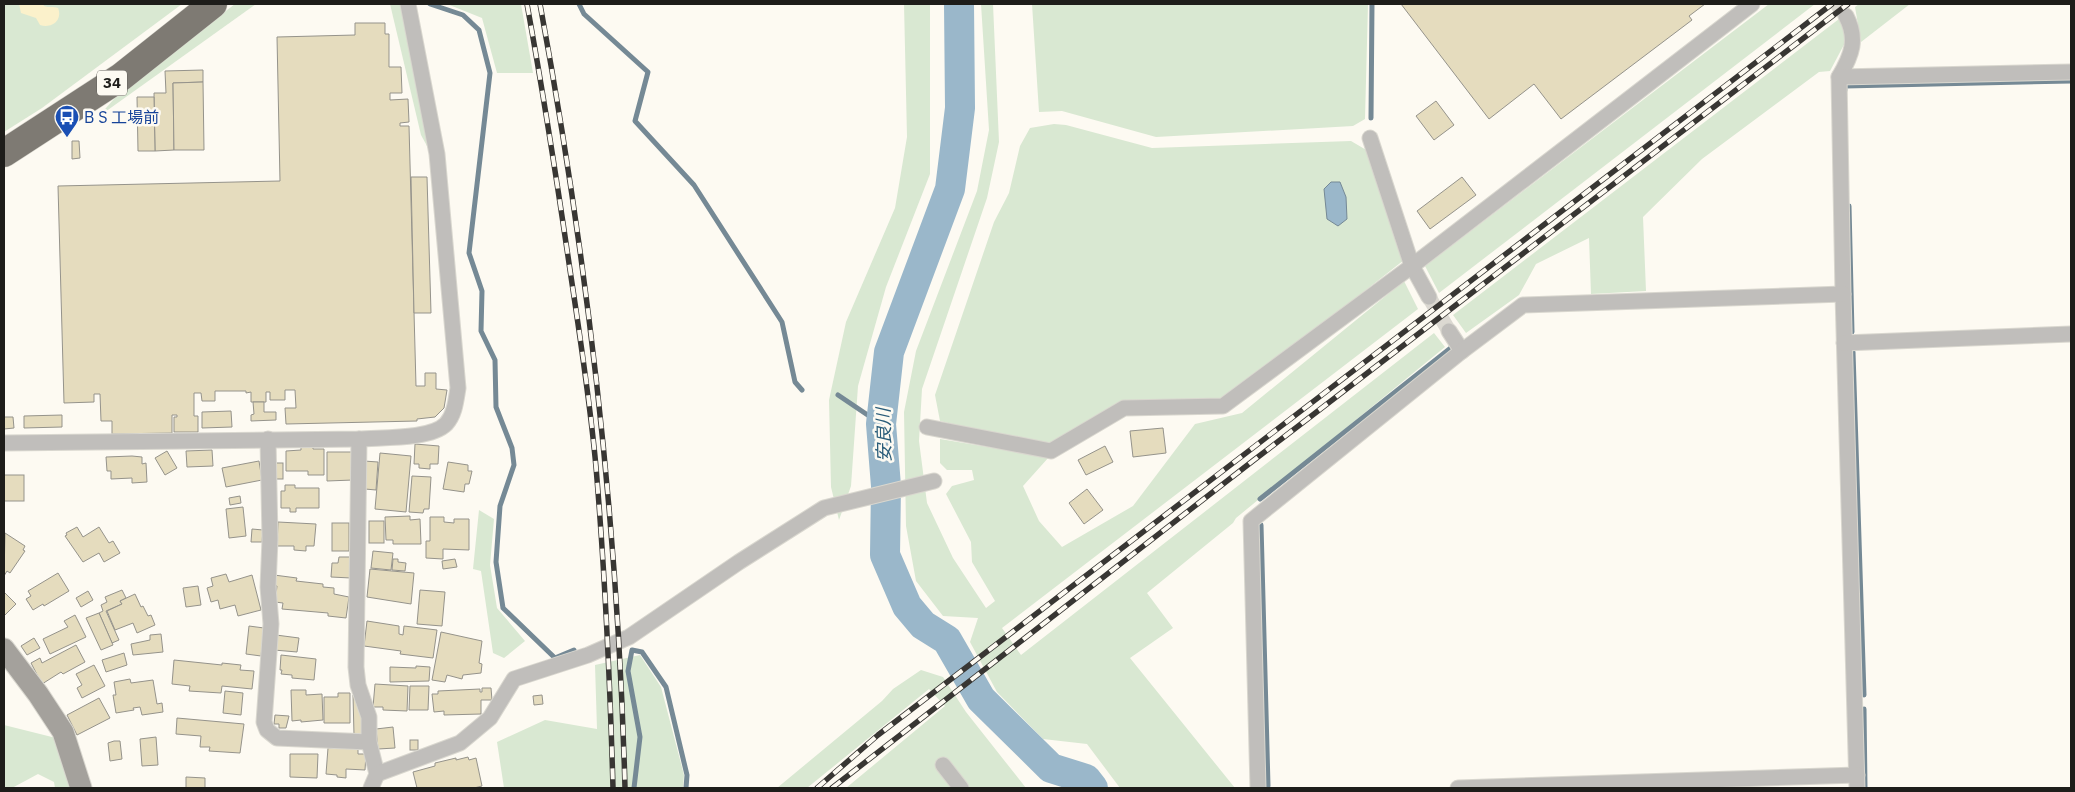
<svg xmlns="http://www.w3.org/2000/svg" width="2075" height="792" viewBox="0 0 2075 792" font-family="'IBM Plex Sans','Noto Sans JP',sans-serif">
<rect width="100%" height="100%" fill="#fdfaf2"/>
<g fill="#d9e8d2">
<polygon points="4,4 182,4 42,108 4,132"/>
<polygon points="235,4 256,4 98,117 122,90"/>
<polygon points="390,4 402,4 433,157 421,135"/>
<polygon points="447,4 521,4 533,73 497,73 482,18"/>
<polygon points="904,4 930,4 930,174 886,287 858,386 851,486 839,520 831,487 829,400 846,322 895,208 907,137"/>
<polygon points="981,4 993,4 999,142 987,198 922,389 919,441 927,503 953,558 986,608 995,601 972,562 971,542 946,494 952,486 974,480 972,470 947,470 940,463 940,439 1049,457 1023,486 1039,521 1062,547 1133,506 1195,424 1242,413 1404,281 1418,309 1002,628 1021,655 1434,333 1445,347 1236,518 1233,523 1147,593 1173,628 1130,658 1235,788 1120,788 1087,744 1043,739 997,692 970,642 978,618 943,616 916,581 906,526 904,412 916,351 977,191 989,130"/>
<polygon points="1032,4 1368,4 1365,119 1353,126 1156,137 1062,111 1039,112"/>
<polygon points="1769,4 1815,4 1439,293 1425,266"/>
<polygon points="1859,4 1910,4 1861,42 1855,7"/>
<polygon points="1839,19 1847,39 1830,71 1819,72 1702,159 1643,217 1646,291 1591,294 1589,238 1536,264 1519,295 1466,333 1453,315"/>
<polygon points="1054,124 1066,125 1152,148 1351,141 1368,151 1404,260 1310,334 1219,399 1121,401 1048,447 940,421 935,395 994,222 1009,193 1020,146 1030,128"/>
<polygon points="479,510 494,519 490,565 497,608 525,641 504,658 493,653 481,571 473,569"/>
<polygon points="640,655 661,687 684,775 683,788 504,788 497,742 545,720 597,729 595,665"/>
<polygon points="921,670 943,677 966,712 1026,788 846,788 945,706 929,689 807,788 777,788 882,701 893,689"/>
<polygon points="4,725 56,738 71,788 55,788 54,782 38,774 12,788 4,788"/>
</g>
<path fill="#fbf1cb" d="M19 4H43L44 6C49 8 53 6 58 8 63 20 52 29 40 25L36 18 21 13Z"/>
<polygon fill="#9ab7ca" stroke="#758995" points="1331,182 1340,182 1346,197 1347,219 1338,226 1327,219 1324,189"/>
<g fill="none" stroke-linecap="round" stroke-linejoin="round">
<g stroke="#758995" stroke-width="5">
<polyline points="430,4 463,15 479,30 490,73 469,253 482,291 481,331 495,360 496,407 512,448 514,465 500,506 496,562 503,608 555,658 574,650"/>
<polyline points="579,4 584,14 648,72 635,121 694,185 782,322 795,382 802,390"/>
<polyline points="1845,90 1845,86 2071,81"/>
<polyline points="1371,118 1372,4"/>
<polyline points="1849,206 1852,332"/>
<polyline points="1853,352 1864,695"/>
<polyline points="838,395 881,424"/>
<polyline points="1260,499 1452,347 1451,344"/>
<polyline points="1261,525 1268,786"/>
<polyline points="1864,709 1865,788"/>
<polyline points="634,788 640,737 628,671 632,650 642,652 666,687 687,775 686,788"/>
</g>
<polyline stroke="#9ab7ca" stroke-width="30" points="959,4 960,108 950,189 889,352 881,424 886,486 885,555 907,606 923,625 947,640 981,699 1051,768 1086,779 1093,788"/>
</g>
<g fill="#e5dcbe" stroke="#95938b">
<polygon points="1401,4 1705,4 1689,16 1692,20 1561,119 1534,84 1489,119"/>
<polygon points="355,23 385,23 385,34 389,34 389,67 401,67 402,93 390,93 390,100 408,99 409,122 400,123 400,126 409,126 416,386 425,386 425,373 436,373 436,389 447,390 444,408 435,417 417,419 417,421 286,424 285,408 296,408 295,390 285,390 285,400 270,400 270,392 266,392 266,402 251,402 251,392 246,393 246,391 215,391 215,401 202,401 201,393 194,393 194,416 198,416 198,432 174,432 174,417 177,417 177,415 172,415 172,433 112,434 112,421 101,421 100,394 94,394 94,402 64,403 58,186 280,181 277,37 355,35"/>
<polygon points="203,70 203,82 173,83 174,150 155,151 154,93 166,93 165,71"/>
<polygon points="203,82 204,150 174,150 173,83"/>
<polygon points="137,97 154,97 155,151 138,151"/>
<polygon points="1436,101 1454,125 1434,140 1416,116"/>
<polygon points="72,141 79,141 80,158 72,159"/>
<polygon points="411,177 427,177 431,313 414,313"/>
<polygon points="1462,177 1476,195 1430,229 1417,211"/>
<polygon points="253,402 264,402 264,412 276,412 276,420 251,421 251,415 254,414"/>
<polygon points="231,411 232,427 202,428 202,412"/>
<polygon points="62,415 62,427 24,428 24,416"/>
<polygon points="4,417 13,417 14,428 4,429"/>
<polygon points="1163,428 1166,453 1133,457 1130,431"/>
<polygon points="415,444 439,446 438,464 430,464 430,469 419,468 419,464 414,464"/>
<polygon points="313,446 313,449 324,449 324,475 308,475 308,471 286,471 286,451 301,450 301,447"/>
<polygon points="1105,446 1113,462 1086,475 1078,460"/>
<polygon points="212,450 213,466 187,467 186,451"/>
<polygon points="167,451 177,468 165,475 155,458"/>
<polygon points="327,452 353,452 353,480 327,481"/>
<polygon points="380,453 411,456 406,512 375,509"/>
<polygon points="132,456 142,457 142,464 146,463 147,482 132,483 132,478 111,479 111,471 107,471 106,457"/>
<polygon points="259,461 262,480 226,487 222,468"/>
<polygon points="364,461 378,462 376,490 365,489"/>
<polygon points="448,462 468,465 468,471 472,471 469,484 465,484 464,492 443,489"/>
<rect x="275" y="463" width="8" height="16"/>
<rect x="4" y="475" width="20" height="26"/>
<polygon points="412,476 431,477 429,509 424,509 423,513 409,512"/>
<polygon points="285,485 295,485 295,488 319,488 319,508 296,508 296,512 290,512 290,508 281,508 281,491 285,491"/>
<polygon points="1087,489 1103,510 1084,524 1069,503"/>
<polygon points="240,496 241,503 230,505 229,498"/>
<polygon points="243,507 246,536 229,538 226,509"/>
<polygon points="410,516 410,520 420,519 421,544 393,544 393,540 386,540 385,517"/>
<polygon points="430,517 444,517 444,522 454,523 454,519 469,519 469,550 443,549 443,559 426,558 426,541 430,541"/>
<rect x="369" y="521" width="15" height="22"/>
<polygon points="278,522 316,524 314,546 306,546 306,551 294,550 294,546 277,546"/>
<rect x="332" y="523" width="17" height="28"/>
<polygon points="77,527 83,537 99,527 109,543 113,541 120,553 104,562 99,553 83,562 65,536 67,535 66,533"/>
<polygon points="252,529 263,530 262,542 251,542"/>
<polygon points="5,533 25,546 23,550 25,551 10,573 7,571 4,576"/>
<polygon points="373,551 393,553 391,570 371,568"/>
<polygon points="339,557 352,557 351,578 331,577 332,563 338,563"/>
<polygon points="393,559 398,559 398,562 406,563 405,571 392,570"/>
<polygon points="455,559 457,567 443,569 442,561"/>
<polygon points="370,569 414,573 411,604 367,597"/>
<polygon points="58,573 69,591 44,606 43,604 33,610 26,599 31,596 28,591"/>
<polygon points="226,574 229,582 252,575 261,610 238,616 235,605 220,609 218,600 211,602 207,588 213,586 211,578"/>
<polygon points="274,575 297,578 296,581 323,584 323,587 334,588 334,594 349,597 346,618 328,616 328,613 282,609 283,603 275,602 277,586 272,585"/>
<polygon points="198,586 201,605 186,607 183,588"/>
<polygon points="122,590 126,598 120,601 122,604 106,611 119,640 112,643 99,613 103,611 101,605 107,602 105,597"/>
<polygon points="420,590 445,592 442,626 417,624"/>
<polygon points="88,591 93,600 81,607 76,598"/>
<polygon points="4,592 16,604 4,616"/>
<polygon points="135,594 141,607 143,606 148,616 151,615 155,625 137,633 133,623 115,630 107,611 122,604 120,601"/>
<polygon points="99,613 113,645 101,650 86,618"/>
<polygon points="75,615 86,637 50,654 43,639 68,627 64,621"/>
<polygon points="367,621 399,626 399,634 403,635 404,626 437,630 433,658 400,654 401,651 364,646"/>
<polygon points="249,626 264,628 261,656 246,654"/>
<polygon points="441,632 482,641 479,663 482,664 481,673 463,675 462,679 447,675 445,682 432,680"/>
<polygon points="161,634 163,652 133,655 131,644 150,640 150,635"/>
<polygon points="276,635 299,638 297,652 274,650"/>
<polygon points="34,638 40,648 27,655 21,646"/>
<polygon points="76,645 85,662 63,674 61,672 42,684 31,663 40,658 42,663"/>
<polygon points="124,653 127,665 106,672 102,660"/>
<polygon points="281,655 316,659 314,680 292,678 292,675 281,674 282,670 280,670"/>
<polygon points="174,660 222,665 222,663 241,665 240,670 254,671 252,689 222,686 221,693 189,691 190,686 172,684"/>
<polygon points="94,665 105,686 82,698 77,688 82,685 76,674"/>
<polygon points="416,666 430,667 429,681 390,682 390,667 416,668"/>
<polygon points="130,679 131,683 153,680 157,704 162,703 163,712 142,715 140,707 133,708 134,710 116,713 113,695 116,695 114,682"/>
<polygon points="375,684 408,686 407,711 383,710 383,707 373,707"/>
<polygon points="410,686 429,686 428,710 409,710"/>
<polygon points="482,688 491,688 492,700 481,700 481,714 444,715 444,711 434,712 432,694 438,694 438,691 480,689 480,692 482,692"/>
<polygon points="291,690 306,690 306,695 322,694 323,720 301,722 301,720 292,721"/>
<polygon points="225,691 243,693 241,715 223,713"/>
<polygon points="338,693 350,693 350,723 324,723 324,697 338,697"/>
<polygon points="353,695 356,695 364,714 364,735 354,735"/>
<polygon points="542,695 543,704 534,705 533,696"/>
<polygon points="99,698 110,718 77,735 67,715"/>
<polygon points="275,715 289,716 286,728 279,728 279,724 274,724"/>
<polygon points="177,718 244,724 240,753 209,751 210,747 200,747 201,736 176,734"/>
<polygon points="393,727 395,748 378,749 376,729"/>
<polygon points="156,737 158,765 142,766 140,739"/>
<rect x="410" y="740" width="8" height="10"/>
<polygon points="114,741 120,741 122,759 110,761 108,743"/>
<polygon points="358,746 358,754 366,754 365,770 346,769 346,778 337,777 337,775 326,774 328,748"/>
<polygon points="290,754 318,754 317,778 290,777"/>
<polygon points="468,757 469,760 476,758 482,786 474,788 417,788 413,772 435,766 435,763 456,758 456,760"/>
<polygon points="186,777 205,778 205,788 186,788"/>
</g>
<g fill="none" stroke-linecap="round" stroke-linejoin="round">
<g stroke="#dcd9d2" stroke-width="15" stroke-dasharray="15 8" stroke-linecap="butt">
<polyline points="1837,4 1846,16"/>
<polyline points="1429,297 1449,331"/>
</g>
<defs>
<g id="street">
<path d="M1846 16C1858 39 1852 55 1839 77L1843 294 1857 788"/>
<polyline points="1839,77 2071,72"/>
<polyline points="1370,138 1412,266 1429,297"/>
<polyline points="1449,331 1462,351"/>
<polyline points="1844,343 2071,334"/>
<polyline points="927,427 1051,451 1124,408 1223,406 1412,266 1752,4"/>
<polyline points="268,439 270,539 268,587 271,624 264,722 267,730 277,738 369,742"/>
<polyline points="359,439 356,667 358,685 369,717 369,742 377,774 371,788"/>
<path d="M4 443 359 439C381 437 430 440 446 424 455 414 456 400 458 388L437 154 408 4"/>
<polyline points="943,765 961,788"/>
<polyline points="377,774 460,743 490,718 514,679 588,655 629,637 739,562 824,508 934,481"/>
<polyline points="1258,788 1251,521 1462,351 1523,305 1843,294"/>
<polyline points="1458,788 1857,775"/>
</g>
<polyline id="secondary" points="4,649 38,694 63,732 81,788"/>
<polyline id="highway" points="4,153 121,77 213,4"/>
</defs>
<use href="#street" stroke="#d9d7cf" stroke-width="17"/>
<use href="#secondary" stroke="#d9d7cf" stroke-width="23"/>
<use href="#highway" stroke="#d9d7cf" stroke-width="29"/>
<use href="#street" stroke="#c0bebb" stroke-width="15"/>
<use href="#secondary" stroke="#a4a19c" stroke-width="21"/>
<use href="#highway" stroke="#7e7a73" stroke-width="28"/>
<defs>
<g id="rail">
<path d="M527 4C543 92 557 181 570 270 580 336 590 401 596 467 605 574 610 681 613 788"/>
<path d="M540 4C588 263 618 525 625 788"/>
<polyline points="817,788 878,735 1832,4"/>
<polyline points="832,788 1254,460 1848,4"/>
</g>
</defs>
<use href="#rail" stroke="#383633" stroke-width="5.5"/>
<use href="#rail" stroke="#fdfaf2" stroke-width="4" stroke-dasharray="11" stroke-linecap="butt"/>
</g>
<defs>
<symbol id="bus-pin" viewBox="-11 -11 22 30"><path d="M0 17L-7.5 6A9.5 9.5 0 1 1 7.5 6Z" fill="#1a4fb4" stroke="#fdfaf2"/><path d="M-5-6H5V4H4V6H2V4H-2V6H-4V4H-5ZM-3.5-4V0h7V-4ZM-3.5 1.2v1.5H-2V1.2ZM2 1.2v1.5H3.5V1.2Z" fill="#fff"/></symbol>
</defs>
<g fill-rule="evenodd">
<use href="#bus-pin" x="53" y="103" width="28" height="38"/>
</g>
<g text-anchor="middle" stroke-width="5" stroke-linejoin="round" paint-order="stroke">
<rect fill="#fdfaf2" stroke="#615f5b" stroke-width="1" x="97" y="70.5" width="30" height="25" rx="4"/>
<g font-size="15" font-weight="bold" fill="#1e1d1a">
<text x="112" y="88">34</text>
</g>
<g font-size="16" fill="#164399" stroke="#fdfaf2" text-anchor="start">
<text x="84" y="123">B S 工場前</text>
</g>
<g font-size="18" font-style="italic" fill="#295c79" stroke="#fdfaf2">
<text transform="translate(884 435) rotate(-91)" y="6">安良川</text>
</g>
</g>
<rect width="2075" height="792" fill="none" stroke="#1e1d1a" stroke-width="10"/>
</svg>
